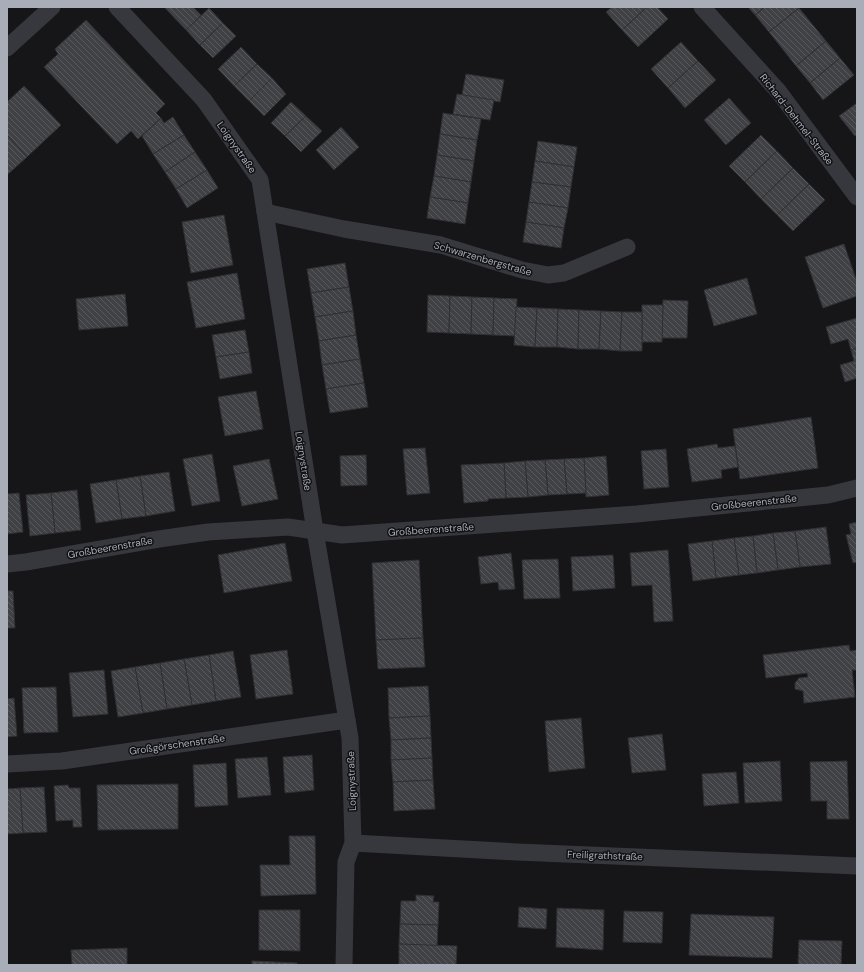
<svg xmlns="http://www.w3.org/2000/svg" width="864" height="972" viewBox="0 0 864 972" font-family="'DM Sans',sans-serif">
<defs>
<pattern id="building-back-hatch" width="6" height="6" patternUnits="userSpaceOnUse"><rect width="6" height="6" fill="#404145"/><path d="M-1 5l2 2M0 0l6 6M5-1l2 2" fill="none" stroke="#595a5e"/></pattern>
</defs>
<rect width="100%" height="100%" fill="#161618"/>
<g fill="url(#building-back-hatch)" stroke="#303034">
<polygon points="164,7 196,7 194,8 201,15 186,30"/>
<polygon points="612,7 647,7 622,30 606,12"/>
<polygon points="647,7 657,7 668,19 638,47 622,30"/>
<polygon points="748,7 765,7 755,15"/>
<polygon points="765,7 798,7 799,8 769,32 755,15"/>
<polygon points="209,8 223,23 200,45 186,30"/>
<polygon points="799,8 826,41 796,66 769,32"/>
<polygon points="86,20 165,104 156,113 161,118 138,139 131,131 117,144 44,67 58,54 55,49"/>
<polygon points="223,23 236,36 213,58 200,45"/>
<polygon points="826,41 840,58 810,83 796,66"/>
<polygon points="681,42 698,61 668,88 651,69"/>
<polygon points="241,47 257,64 234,86 218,69"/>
<polygon points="840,58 854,75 823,100 810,83"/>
<polygon points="698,61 716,80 685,108 668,88"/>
<polygon points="257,64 272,78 249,101 234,86"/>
<polygon points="466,74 504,80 500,102 462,95"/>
<polygon points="272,78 286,94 264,116 249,101"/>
<polygon points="24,86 61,125 27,157 7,135 7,102"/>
<polygon points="457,94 494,100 490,120 453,114"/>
<polygon points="729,98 751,123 726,145 704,120"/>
<polygon points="291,102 306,116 285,136 271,123"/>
<polygon points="857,103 857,134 855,136 839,116"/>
<polygon points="443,113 481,119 477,140 440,134"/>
<polygon points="306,116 322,131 301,152 285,136"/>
<polygon points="173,117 184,135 153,154 142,136 161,118 164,123"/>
<polygon points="341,127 359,147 334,170 316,150"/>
<polygon points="440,134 477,140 474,161 437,155"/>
<polygon points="7,135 27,157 7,175"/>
<polygon points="184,135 195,152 165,172 153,154"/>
<polygon points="761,135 777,151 745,182 729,166"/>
<polygon points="538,141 577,147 574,167 535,161"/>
<polygon points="777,151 793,168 761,199 745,182"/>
<polygon points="195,152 207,170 176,189 165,172"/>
<polygon points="437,155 474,161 471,182 434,176"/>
<polygon points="535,161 574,167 571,187 532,182"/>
<polygon points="793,168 809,184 777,215 761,199"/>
<polygon points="207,170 218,188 187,208 176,189"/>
<polygon points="434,176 471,182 468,203 430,197"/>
<polygon points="532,182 571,187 568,208 529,202"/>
<polygon points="809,184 825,200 793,231 777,215"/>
<polygon points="430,197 468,203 465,224 427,218"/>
<polygon points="529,202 568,208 564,228 526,222"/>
<polygon points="224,215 233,265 191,273 182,222"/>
<polygon points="526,222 564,228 561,248 523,242"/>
<polygon points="844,244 857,282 857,296 823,308 805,257"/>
<polygon points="345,263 349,287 311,293 307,269"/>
<polygon points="237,273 245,319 196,328 187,282"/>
<polygon points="747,278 757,314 714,326 704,290"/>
<polygon points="349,287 353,311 315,317 311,293"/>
<polygon points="125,294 128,326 79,330 76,299"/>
<polygon points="428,295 450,296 449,333 427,332"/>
<polygon points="450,296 472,297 471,334 449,333"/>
<polygon points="472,297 494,298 493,335 471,334"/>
<polygon points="494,298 517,299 515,336 493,335"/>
<polygon points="663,300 688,301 687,338 662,338"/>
<polygon points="642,305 663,305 662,342 642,342"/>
<polygon points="516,307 537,308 535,347 514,345"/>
<polygon points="537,308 558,309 557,347 535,347"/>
<polygon points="558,309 579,310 578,349 557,347"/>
<polygon points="579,310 601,311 599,349 578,349"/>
<polygon points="353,311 356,335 319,341 315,317"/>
<polygon points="601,311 622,312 620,351 599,349"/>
<polygon points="622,312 642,312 642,351 620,351"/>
<polygon points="857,318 857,348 851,350 848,339 831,344 826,327"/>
<polygon points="245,330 249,352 216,357 212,335"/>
<polygon points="356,335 360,359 322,365 319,341"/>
<polygon points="857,348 857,378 845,382 840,365 854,361 851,350"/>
<polygon points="249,352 252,373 220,379 216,357"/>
<polygon points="360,359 364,383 326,389 322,365"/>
<polygon points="364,383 368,407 330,413 326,389"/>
<polygon points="256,391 263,429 225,436 218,397"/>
<polygon points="811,417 818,468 740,479 733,429"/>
<polygon points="717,444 718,448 735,446 738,467 721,470 722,478 692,482 687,449"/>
<polygon points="425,448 430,493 407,495 403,449"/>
<polygon points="666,449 669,487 644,489 641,451"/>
<polygon points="212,454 220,501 192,506 183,459"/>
<polygon points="366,455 367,485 341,486 340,456"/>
<polygon points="606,456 609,495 586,497 584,458"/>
<polygon points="584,458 586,493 567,494 564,459"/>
<polygon points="269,459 278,499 242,506 233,466"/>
<polygon points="564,459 567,494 548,495 545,460"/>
<polygon points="545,460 548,495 528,497 525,461"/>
<polygon points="525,461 528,497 506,498 504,463"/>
<polygon points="504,463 506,498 488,499 488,501 464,503 461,465"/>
<polygon points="169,472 175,511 146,516 140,476"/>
<polygon points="140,476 146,516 122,519 116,480"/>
<polygon points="116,480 122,519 96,523 90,484"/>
<polygon points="77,490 81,530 55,533 51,493"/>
<polygon points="19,493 23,532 7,534 7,494"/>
<polygon points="51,493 55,533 30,536 26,495"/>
<polygon points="857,522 857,562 853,563 846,535 851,534 849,524"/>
<polygon points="826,527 831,564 800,567 795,531"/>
<polygon points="795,531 800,567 778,570 773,533"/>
<polygon points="773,533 778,570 757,573 753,536"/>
<polygon points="753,536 757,573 739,575 734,538"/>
<polygon points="734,538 739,575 716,578 712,541"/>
<polygon points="712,541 716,578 693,581 688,544"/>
<polygon points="285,543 292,581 224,593 218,555"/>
<polygon points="668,550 673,621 654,622 652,585 632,586 630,553"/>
<polygon points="511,553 515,589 499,590 498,582 481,584 478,557"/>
<polygon points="613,555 615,588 573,591 571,557"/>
<polygon points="558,559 560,598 524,599 522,560"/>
<polygon points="419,560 423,638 376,640 372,563"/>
<polygon points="7,591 13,591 15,628 7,628"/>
<polygon points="423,638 425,667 378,669 376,640"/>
<polygon points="849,645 850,651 857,650 857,670 852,670 855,697 804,703 803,691 795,689 795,683 799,678 808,677 807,673 766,678 763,655"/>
<polygon points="287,650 293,694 256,699 250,655"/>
<polygon points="233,651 241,697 216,701 209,655"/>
<polygon points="209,655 216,701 192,705 184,659"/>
<polygon points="184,659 192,705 167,709 160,663"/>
<polygon points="160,663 167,709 143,713 135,667"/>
<polygon points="135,667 143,713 118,717 111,671"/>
<polygon points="104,670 108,714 73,717 69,673"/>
<polygon points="428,686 430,716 389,718 388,688"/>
<polygon points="56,687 58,732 24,733 22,688"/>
<polygon points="14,698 17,736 7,737 7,699"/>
<polygon points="430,716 431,738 391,740 389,718"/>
<polygon points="581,718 585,768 549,772 545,721"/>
<polygon points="662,734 666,770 632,773 628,738"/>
<polygon points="431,738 432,758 391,760 391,740"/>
<polygon points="312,755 314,790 285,793 283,757"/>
<polygon points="267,757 271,795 238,798 235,759"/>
<polygon points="432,758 433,780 393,782 391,760"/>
<polygon points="780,761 782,801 745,803 743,763"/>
<polygon points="847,761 849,819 827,819 827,801 811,801 810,762"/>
<polygon points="226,763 228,805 195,807 193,765"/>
<polygon points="736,772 739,803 704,806 702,774"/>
<polygon points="433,780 435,809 394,811 393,782"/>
<polygon points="178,784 178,829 98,830 97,785"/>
<polygon points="68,785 69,788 80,788 82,827 73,827 73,820 56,821 54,786"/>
<polygon points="44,787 47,832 23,833 20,788"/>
<polygon points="20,788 23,833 7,834 7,789"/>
<polygon points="289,836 315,836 316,894 261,896 260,865 290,865"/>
<polygon points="416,895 434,896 433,902 439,902 438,925 400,924 401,901 416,901"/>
<polygon points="519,907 547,909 546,929 518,927"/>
<polygon points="557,908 604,910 603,950 556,947"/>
<polygon points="259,910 300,910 300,951 259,950"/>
<polygon points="624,911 663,912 662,943 623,942"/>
<polygon points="691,914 774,917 772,958 689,955"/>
<polygon points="400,924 438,925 437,946 399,944"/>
<polygon points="799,940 842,941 841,965 798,965"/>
<polygon points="399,944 457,946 456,965 399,965"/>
<polygon points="127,948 127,965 72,965 71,950"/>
<polygon points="252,961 297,963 297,965 252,965"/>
</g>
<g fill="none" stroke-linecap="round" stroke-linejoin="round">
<g stroke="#37383d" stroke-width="17">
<polyline points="117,7 204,100 260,180 315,531 350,738 353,843 346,862 344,965"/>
<polyline points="702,7 779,92 857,197"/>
<polyline points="7,48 52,7"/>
<polyline points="265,212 344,229 441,245 522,270 548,275 564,273 627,247"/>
<polyline points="7,564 26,562 159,539 208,532 288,527 342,535 637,514 828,495 857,488"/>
<polyline points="7,764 62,761 347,720"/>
<polyline points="353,843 517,852 857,866"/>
</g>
</g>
<g text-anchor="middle" stroke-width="3" stroke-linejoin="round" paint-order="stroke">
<g font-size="10" fill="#a8adb8" stroke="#111113">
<text transform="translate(797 119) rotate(52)" y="4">Richard-Dehmel-Straße</text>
<text transform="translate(237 147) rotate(55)" y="4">Loignystraße</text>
<text transform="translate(483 258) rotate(16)" y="4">Schwarzenbergstraße</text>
<text transform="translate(304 461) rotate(81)" y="4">Loignystraße</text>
<text transform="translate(754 502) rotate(-6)" y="4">Großbeerenstraße</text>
<text transform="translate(431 529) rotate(-4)" y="4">Großbeerenstraße</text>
<text transform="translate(110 547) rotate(-10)" y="4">Großbeerenstraße</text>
<text transform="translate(177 744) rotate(-8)" y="4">Großgörschenstraße</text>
<text transform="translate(351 781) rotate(-92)" y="4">Loignystraße</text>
<text transform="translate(605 855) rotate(2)" y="4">Freiligrathstraße</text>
</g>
</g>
<rect width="864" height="972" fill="none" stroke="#a8adb8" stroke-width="16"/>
</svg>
